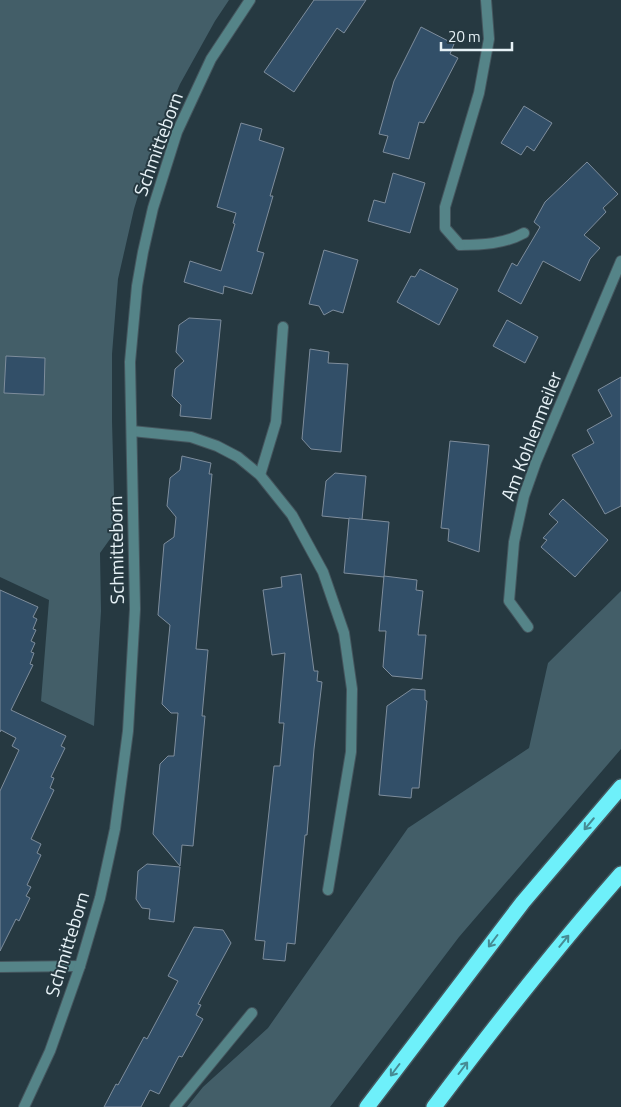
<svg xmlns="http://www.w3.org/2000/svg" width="621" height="1107" viewBox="0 0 621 1107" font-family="'Titillium Web',sans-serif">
<rect width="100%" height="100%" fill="#263941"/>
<g fill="#435e68">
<polygon points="0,0 229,0 215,21 180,84 155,140 134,209 118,279 112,354 112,421 115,532 100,553 101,611 94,726 41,701 49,600 0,577"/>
<polygon points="621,591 621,749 459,937 330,1107 187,1107 203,1087 268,1028 408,828 529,748 548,663"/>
</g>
<g fill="#324f68" stroke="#7e8d9c">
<polygon points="314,0 366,0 344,33 337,28 294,92 264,72"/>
<polygon points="421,27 454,44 450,54 458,58 424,123 419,122 409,159 383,152 388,136 379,134 394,81"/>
<polygon points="524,106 552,123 534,151 527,146 521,155 501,143"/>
<polygon points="241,123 262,129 259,140 284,148 270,196 273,196 257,251 264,253 252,294 224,286 223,294 184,282 190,261 221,271 235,224 233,223 236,213 217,207"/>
<polygon points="587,162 618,194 603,208 606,212 584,235 600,248 590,259 580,281 543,261 521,304 498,291 512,263 517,266 540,227 534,222 545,202"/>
<polygon points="393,173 425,183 410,233 368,221 374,200 385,203"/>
<polygon points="324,250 358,260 343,313 333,310 324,315 319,306 309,304"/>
<polygon points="420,269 458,289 439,325 397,302 411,276 415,277"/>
<polygon points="189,318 221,320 211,419 180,416 181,405 172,396 175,369 184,361 176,352 179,325"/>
<polygon points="507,320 538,337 525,363 493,346"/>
<polygon points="310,349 329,352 328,363 348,364 341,452 311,449 302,439"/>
<polygon points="6,356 45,358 44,395 4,393"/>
<polygon points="621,377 621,506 605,514 572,455 594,443 587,430 612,416 598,390"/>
<polygon points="450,441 489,445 479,552 448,541 449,529 441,528"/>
<polygon points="182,456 211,463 209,474 212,474 196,649 208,650 202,716 205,716 193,846 182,845 180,866 153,834 160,764 168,756 174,756 178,713 171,713 162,704 170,625 158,615 164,544 174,537 176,517 167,506 170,478 180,470"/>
<polygon points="335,473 366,476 362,520 322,516 326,481"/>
<polygon points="563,499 608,540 575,577 541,547 547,540 543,538 558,522 549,514"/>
<polygon points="349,518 389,522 384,577 344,573"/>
<polygon points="301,574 314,671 318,671 317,681 322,682 314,749 307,835 305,835 295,944 287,943 285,961 263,959 265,941 255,940 274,766 280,766 284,723 279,723 285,653 272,655 263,590 282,587 281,577"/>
<polygon points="384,576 417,580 416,590 423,591 418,635 426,635 422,679 392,676 383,667 386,631 379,631"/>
<polygon points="0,590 38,607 33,617 37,619 33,629 36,630 31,641 35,643 31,652 34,653 30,664 33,665 11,710 66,736 61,746 65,748 51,777 54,778 50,788 54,790 31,839 41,844 37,853 41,855 27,885 31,887 26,896 30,898 19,921 16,919 0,951 0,791 19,750 12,746 16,738 1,730 0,732"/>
<polygon points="412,689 425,690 425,700 427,701 419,788 412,788 411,798 379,795 387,706"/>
<polygon points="147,864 180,867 174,922 149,919 150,909 142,908 136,899 138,871"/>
<polygon points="194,927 223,930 231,943 198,1004 201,1005 196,1015 203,1019 182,1057 179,1056 159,1094 150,1090 141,1107 104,1107 116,1084 118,1085 144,1037 147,1039 178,981 168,976"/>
</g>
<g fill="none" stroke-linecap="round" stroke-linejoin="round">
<defs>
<g id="lane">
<path d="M460 245C482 245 504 244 524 233"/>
<polyline points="260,475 276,422 283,327"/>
</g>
<g id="street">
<polyline points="460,245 445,228 445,207 479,93 489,39 486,0"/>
<polyline points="132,431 191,437 217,446 238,457 260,475 292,515 323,572 344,633 352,689 351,752 328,890"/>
<polyline points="528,627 509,601 514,542 524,496 536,462 621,261"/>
<polyline points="0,967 80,966"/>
<polyline points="24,1107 50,1051 80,966 100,898 115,829 128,731 135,609 130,362 137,286 143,252 153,208 177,132 211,59 250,0"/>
<polyline points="175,1107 252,1013"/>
</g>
<g id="highway">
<polyline points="367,1107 523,902 621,787"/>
<path d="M434 1107C494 1027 555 949 621 874"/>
</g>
</defs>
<use href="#lane" stroke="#45565e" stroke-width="12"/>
<use href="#street" stroke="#45565e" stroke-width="12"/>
<use href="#highway" stroke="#45565e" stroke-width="18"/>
<use href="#lane" stroke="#558488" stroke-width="10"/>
<use href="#street" stroke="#558488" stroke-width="10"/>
<use href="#highway" stroke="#6ef0fa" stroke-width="15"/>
</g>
<defs><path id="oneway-shaft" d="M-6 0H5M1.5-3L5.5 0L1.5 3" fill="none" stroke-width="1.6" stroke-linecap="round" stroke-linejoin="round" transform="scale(1.25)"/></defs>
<g stroke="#468b94">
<use href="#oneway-shaft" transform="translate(589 824) rotate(130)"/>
<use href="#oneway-shaft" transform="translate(493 941) rotate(127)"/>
<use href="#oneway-shaft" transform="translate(564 941) rotate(-51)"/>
<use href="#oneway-shaft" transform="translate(463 1068) rotate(-53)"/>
<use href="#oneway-shaft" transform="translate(395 1070) rotate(127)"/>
</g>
<g text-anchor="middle" stroke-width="4" stroke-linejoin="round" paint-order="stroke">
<g font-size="19" fill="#e6f1f6" stroke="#263941">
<text transform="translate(158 144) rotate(-70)" y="7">Schmitteborn</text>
<text transform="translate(531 436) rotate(-69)" y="7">Am Kohlenmeiler</text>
<text transform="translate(116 550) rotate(-91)" y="7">Schmitteborn</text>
<text transform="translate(67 944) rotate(-73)" y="7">Schmitteborn</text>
</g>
</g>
<path d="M441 42v8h71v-8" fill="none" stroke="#e6f1f6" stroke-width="2.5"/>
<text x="448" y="42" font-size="15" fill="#e6f1f6" stroke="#263941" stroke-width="4" paint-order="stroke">20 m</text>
</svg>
